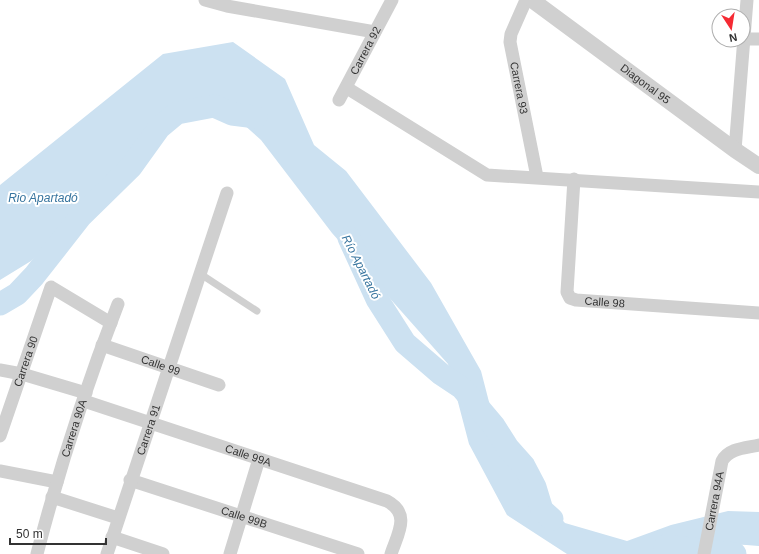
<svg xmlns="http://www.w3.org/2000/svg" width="759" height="554" viewBox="0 0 759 554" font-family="Arial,sans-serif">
<rect width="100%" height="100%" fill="#fff"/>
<path fill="#cce1f1" d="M233 42 285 79 314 145 346 171 431 283 481 371 503 456 565 523 627 541 671 525 728 511 759 512V546C728 543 712 545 682 554H567L507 515 469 444 448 364 332 233 261 140 232 114 214 106 197 109 159 128 96 201 31 261 0 280V185L163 54Z"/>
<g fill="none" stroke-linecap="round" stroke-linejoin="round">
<g stroke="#cce1f1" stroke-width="23">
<polyline points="349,238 377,299 405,343 441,374 462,388 494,426 508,448 524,466 535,487 542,510 552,519"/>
<polyline points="0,304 17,294 34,276 81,216 131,167 159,128 177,113 214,106 232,114 256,117"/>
<polyline points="665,546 735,554"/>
</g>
<polyline stroke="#d0d0d0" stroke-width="7" points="199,273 257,311"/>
<g stroke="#d0d0d0" stroke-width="13">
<polyline points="205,0 227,6 375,32"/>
<path id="s1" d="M526 0 511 34 510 42 537 177"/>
<polyline points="743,39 759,39"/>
<polyline points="347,88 487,175 759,192"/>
<path id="s2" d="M339 100 392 0"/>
<polyline points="735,150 747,0"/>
<path id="s3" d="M574 179 567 292 570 298 576 300 759 313"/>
<path id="s4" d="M102 345 219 385"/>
<polyline points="0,370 22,374 86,393"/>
<path id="s5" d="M84 401 387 501C411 514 398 533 391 554"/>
<path id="s6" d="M0 436 51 287 111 323"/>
<polyline points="0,471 57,482"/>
<path id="s7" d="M130 480 358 554"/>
<polyline points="52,497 118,518"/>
<polyline points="112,537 163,554"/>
<path id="s8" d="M37 554C59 469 86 386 118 304"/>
<path id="s9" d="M107 554 227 193"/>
<polyline points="230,554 259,459"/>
<path id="s10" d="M704 554 722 461C729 448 746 448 759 445"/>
</g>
<path stroke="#d0d0d0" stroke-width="16" id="s11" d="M532 0 735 150 759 166"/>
</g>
<g text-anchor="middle" stroke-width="4" stroke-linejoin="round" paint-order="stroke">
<g font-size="11" fill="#333" stroke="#fff">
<text dy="4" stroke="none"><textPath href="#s2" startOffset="56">Carrera 92</textPath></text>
<text dy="4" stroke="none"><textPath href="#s11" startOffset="141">Diagonal 95</textPath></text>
<text dy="4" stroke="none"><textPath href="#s1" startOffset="92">Carrera 93</textPath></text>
<text dy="4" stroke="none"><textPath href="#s3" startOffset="155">Calle 98</textPath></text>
<text dy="4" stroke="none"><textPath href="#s6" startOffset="79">Carrera 90</textPath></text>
<text dy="4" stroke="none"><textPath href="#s4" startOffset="62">Calle 99</textPath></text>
<text dy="4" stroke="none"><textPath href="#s8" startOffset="131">Carrera 90A</textPath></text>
<text dy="4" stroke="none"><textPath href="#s9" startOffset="131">Carrera 91</textPath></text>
<text dy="4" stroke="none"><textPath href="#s5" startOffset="173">Calle 99A</textPath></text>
<text dy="4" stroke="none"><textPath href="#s10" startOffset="54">Carrera 94A</textPath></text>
<text dy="4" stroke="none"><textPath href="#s7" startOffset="120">Calle 99B</textPath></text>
</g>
<g font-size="12" font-style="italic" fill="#37749e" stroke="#fff">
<text x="43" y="202">Rio Apartadó</text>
<text transform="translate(361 267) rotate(63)" y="4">Río Apartadó</text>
</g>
</g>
<g transform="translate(731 28) rotate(168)"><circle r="19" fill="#ffffff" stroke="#adadad"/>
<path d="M0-3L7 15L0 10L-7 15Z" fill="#f52a33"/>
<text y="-6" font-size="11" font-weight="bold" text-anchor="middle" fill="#333333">N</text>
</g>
<path d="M10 538v6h96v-6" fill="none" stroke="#333333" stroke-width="2"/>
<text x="16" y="538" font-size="12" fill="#333333" stroke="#ffffff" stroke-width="3" paint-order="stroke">50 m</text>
</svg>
